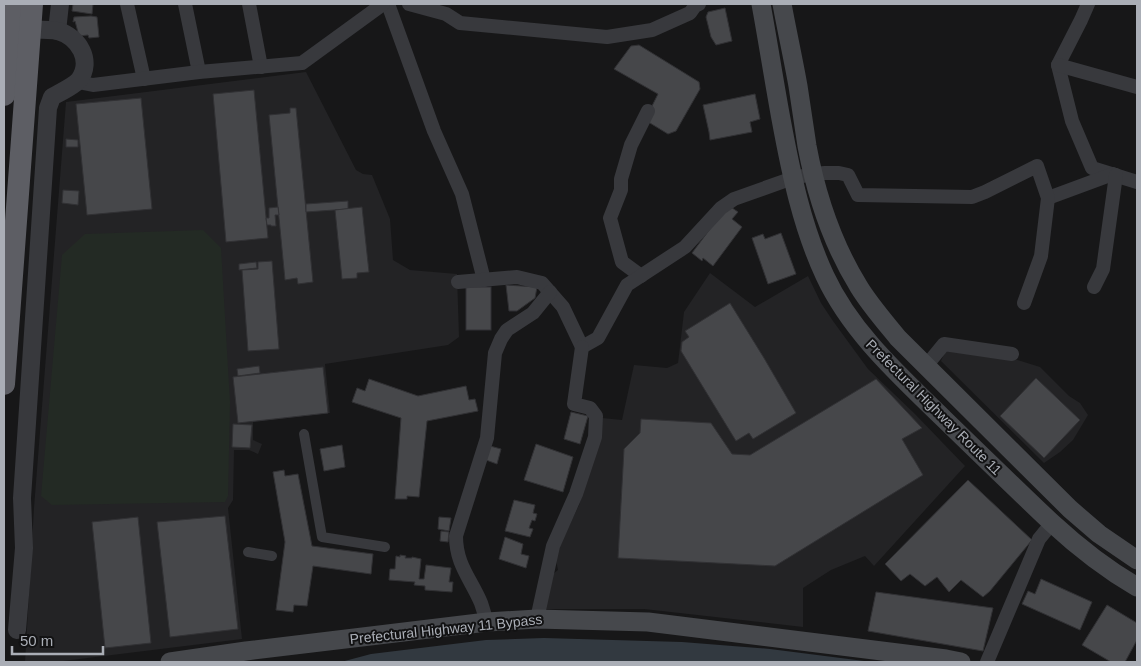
<svg xmlns="http://www.w3.org/2000/svg" width="1141" height="666" viewBox="0 0 1141 666" font-family="Helvetica,sans-serif">
<rect width="100%" height="100%" fill="#171718"/>
<g fill="#232325">
<polygon points="306,72 356,170 363,174 372,175 390,219 393,260 410,270 457,274 459,337 448,345 325,364 330,413 253,422 253,440 262,444 258,454 249,450 234,450 233,500 228,508 242,639 55,662 25,662 34,508 66,102"/>
<polygon points="710,273 755,307 808,276 821,303 833,321 868,369 915,414 965,466 874,566 865,556 831,570 803,588 803,627 644,609 544,609 553,574 558,570 555,556 579,505 599,438 602,418 622,420 634,365 667,368 678,363 684,312"/>
<polygon points="951,348 1014,359 1040,367 1069,396 1080,403 1088,415 1073,440 1060,452 1044,463 941,361 945,352"/>
</g>
<polygon fill="#232a24" points="203,230 221,248 230,402 228,496 225,502 52,505 41,496 62,255 85,234"/>
<polygon fill="#323940" points="544,638 682,642 770,649 872,662 341,662 371,654 486,640"/>
<g fill="#46474a" stroke="#313134">
<polygon points="73,4 93,4 92,14 72,11"/>
<polygon points="725,8 732,41 716,45 711,37 706,17 708,12"/>
<polygon points="91,16 97,17 99,37 89,38 88,35 79,36 75,21 73,22 74,17"/>
<polygon points="639,45 699,82 700,89 676,131 668,134 645,120 658,94 614,69 631,46"/>
<polygon points="254,90 268,238 226,242 213,94"/>
<polygon points="755,94 760,119 750,122 752,132 710,140 709,132 703,105"/>
<polygon points="141,98 152,209 87,215 76,104"/>
<polygon points="290,108 296,108 313,282 298,284 297,278 285,280 269,115 290,113"/>
<polygon points="66,139 78,140 78,147 66,147"/>
<polygon points="63,190 79,191 78,205 62,203"/>
<polygon points="348,201 348,209 306,212 306,204"/>
<polygon points="728,205 738,212 732,219 742,227 713,266 703,258 702,261 692,253"/>
<polygon points="278,207 279,215 275,215 276,226 271,226 271,225 267,225 266,218 269,218 269,208"/>
<polygon points="362,207 369,272 357,273 357,278 342,279 335,210"/>
<polygon points="781,233 796,274 768,284 752,238 763,234 765,239"/>
<polygon points="272,261 279,349 248,351 242,270 258,269 258,262"/>
<polygon points="256,262 257,268 239,270 239,264"/>
<polygon points="506,285 537,287 535,298 517,311 509,311"/>
<rect x="466" y="287" width="25" height="43"/>
<polygon points="730,303 764,358 796,413 753,439 749,433 736,441 681,351 682,342 689,337 685,331"/>
<polygon points="259,366 260,373 238,376 237,369"/>
<polygon points="323,367 328,413 238,423 233,377"/>
<polygon points="1036,378 1080,420 1044,458 1000,416"/>
<polygon points="369,379 418,396 466,386 469,400 475,399 478,411 427,421 419,497 407,496 407,499 395,499 401,418 352,402 357,388 365,391"/>
<polygon points="876,379 922,428 902,439 923,475 775,566 618,558 624,449 640,433 641,419 711,423 732,454 750,455"/>
<polygon points="571,412 588,416 580,444 564,439"/>
<polygon points="233,424 252,425 250,448 232,447"/>
<polygon points="536,444 573,457 563,492 524,480"/>
<polygon points="342,445 345,467 324,471 320,449"/>
<polygon points="490,446 501,449 497,464 486,460"/>
<polygon points="284,470 285,476 298,474 312,546 373,554 371,574 313,566 307,606 294,605 293,612 276,610 285,542 273,472"/>
<polygon points="968,480 1032,540 990,591 983,597 961,580 949,592 937,577 925,586 910,574 901,581 885,564"/>
<polygon points="514,500 535,505 533,513 537,514 535,521 532,520 529,528 533,529 530,537 505,531"/>
<polygon points="225,516 238,629 170,637 157,522"/>
<polygon points="138,517 151,643 105,648 92,522"/>
<polygon points="439,517 451,518 449,531 438,529"/>
<polygon points="441,531 449,532 448,542 440,541"/>
<polygon points="505,537 523,544 521,554 529,556 526,568 499,559"/>
<polygon points="400,555 406,556 405,558 412,558 412,557 421,559 419,579 424,579 426,565 451,568 449,582 453,582 452,592 425,590 425,586 414,585 415,582 389,580 390,569 395,569 396,556 400,557"/>
<polygon points="1041,579 1092,602 1080,630 1022,604 1028,591 1035,594"/>
<polygon points="876,592 993,608 983,651 868,631"/>
<polygon points="1107,605 1137,623 1137,640 1125,662 1111,662 1082,645"/>
</g>
<g fill="none" stroke-linecap="round" stroke-linejoin="round">
<g stroke="#38393d" stroke-width="10">
<polyline points="304,434 322,537 385,547"/>
<polyline points="248,552 272,556"/>
</g>
<g stroke="#38393d" stroke-width="14">
<polyline points="127,4 144,79"/>
<polyline points="185,4 199,72"/>
<polyline points="249,4 261,67"/>
<polyline points="388,4 434,131 462,194 484,280"/>
<polyline points="409,4 446,14 460,23 607,37 652,30 690,13 695,6 699,4"/>
<polyline points="1088,4 1081,20 1058,65 1072,121 1092,168 1137,182"/>
<polyline points="1058,65 1137,87"/>
<polyline points="78,82 93,85 199,72 302,63 383,4"/>
<polyline points="1048,198 1113,174"/>
<polyline points="641,276 622,262 610,218 621,190 621,179 631,145 648,111"/>
<polyline points="458,282 517,277 542,283 563,307 582,347 598,338 627,285 685,247 721,208 734,199 793,178 813,174 825,173 839,173 848,175 858,195 972,197 985,192 1037,166 1048,198 1041,256 1024,303"/>
<polyline points="1094,287 1103,269 1116,175"/>
<polyline points="926,366 944,344 1012,354"/>
<polyline points="537,619 553,546 576,494 595,437 596,416 590,408 574,404 582,347"/>
<path d="M487 622C485 616 483 609 481 603 471 579 456 565 456 536L487 438 495 353 501 339 507 330 533 313 550 292"/>
<polyline points="987,662 1039,539 1052,523"/>
</g>
<g stroke="#38393d" stroke-width="18">
<polyline points="57,31 60,4"/>
<path d="M17 630 24 548 22 498 48 108 52 97C59 93 74 86 79 80 93 61 79 37 58 31 47 29 29 30 18 29"/>
</g>
<g stroke="#46484c" stroke-width="19">
<path d="M761 4C768 42 774 81 781 119 791 173 802 227 825 276 851 332 899 375 943 418 979 453 1015 488 1052 523 1078 547 1106 569 1137 587"/>
<path d="M782 4C787 31 793 58 798 86 801 106 804 126 807 146 816 194 833 245 859 287 870 305 885 322 898 338L1070 509 1099 534 1137 560"/>
<polyline points="170,662 246,651 487,622 537,619 648,622 946,659 961,662"/>
</g>
<g stroke="#5d5e64" stroke-width="22">
<polyline points="4,95 11,4"/>
<polyline points="4,384 32,4"/>
</g>
</g>
<g text-anchor="middle" stroke-width="4" stroke-linejoin="round" paint-order="stroke">
<g font-size="14" fill="#aaaeb6" stroke="#121213">
<text transform="translate(934 407) rotate(45)" y="5">Prefectural Highway Route 11</text>
<text transform="translate(446 629) rotate(-6)" y="5">Prefectural Highway 11 Bypass</text>
</g>
</g>
<rect width="1141" height="666" fill="none" stroke="#aaaeb6" stroke-width="10"/>
<path d="M12 646v8h91v-8" fill="none" stroke="#aaaeb6" stroke-width="2.5"/>
<text x="20" y="646" font-size="15" fill="#aaaeb6" stroke="#121213" stroke-width="4" paint-order="stroke">50 m</text>
</svg>
